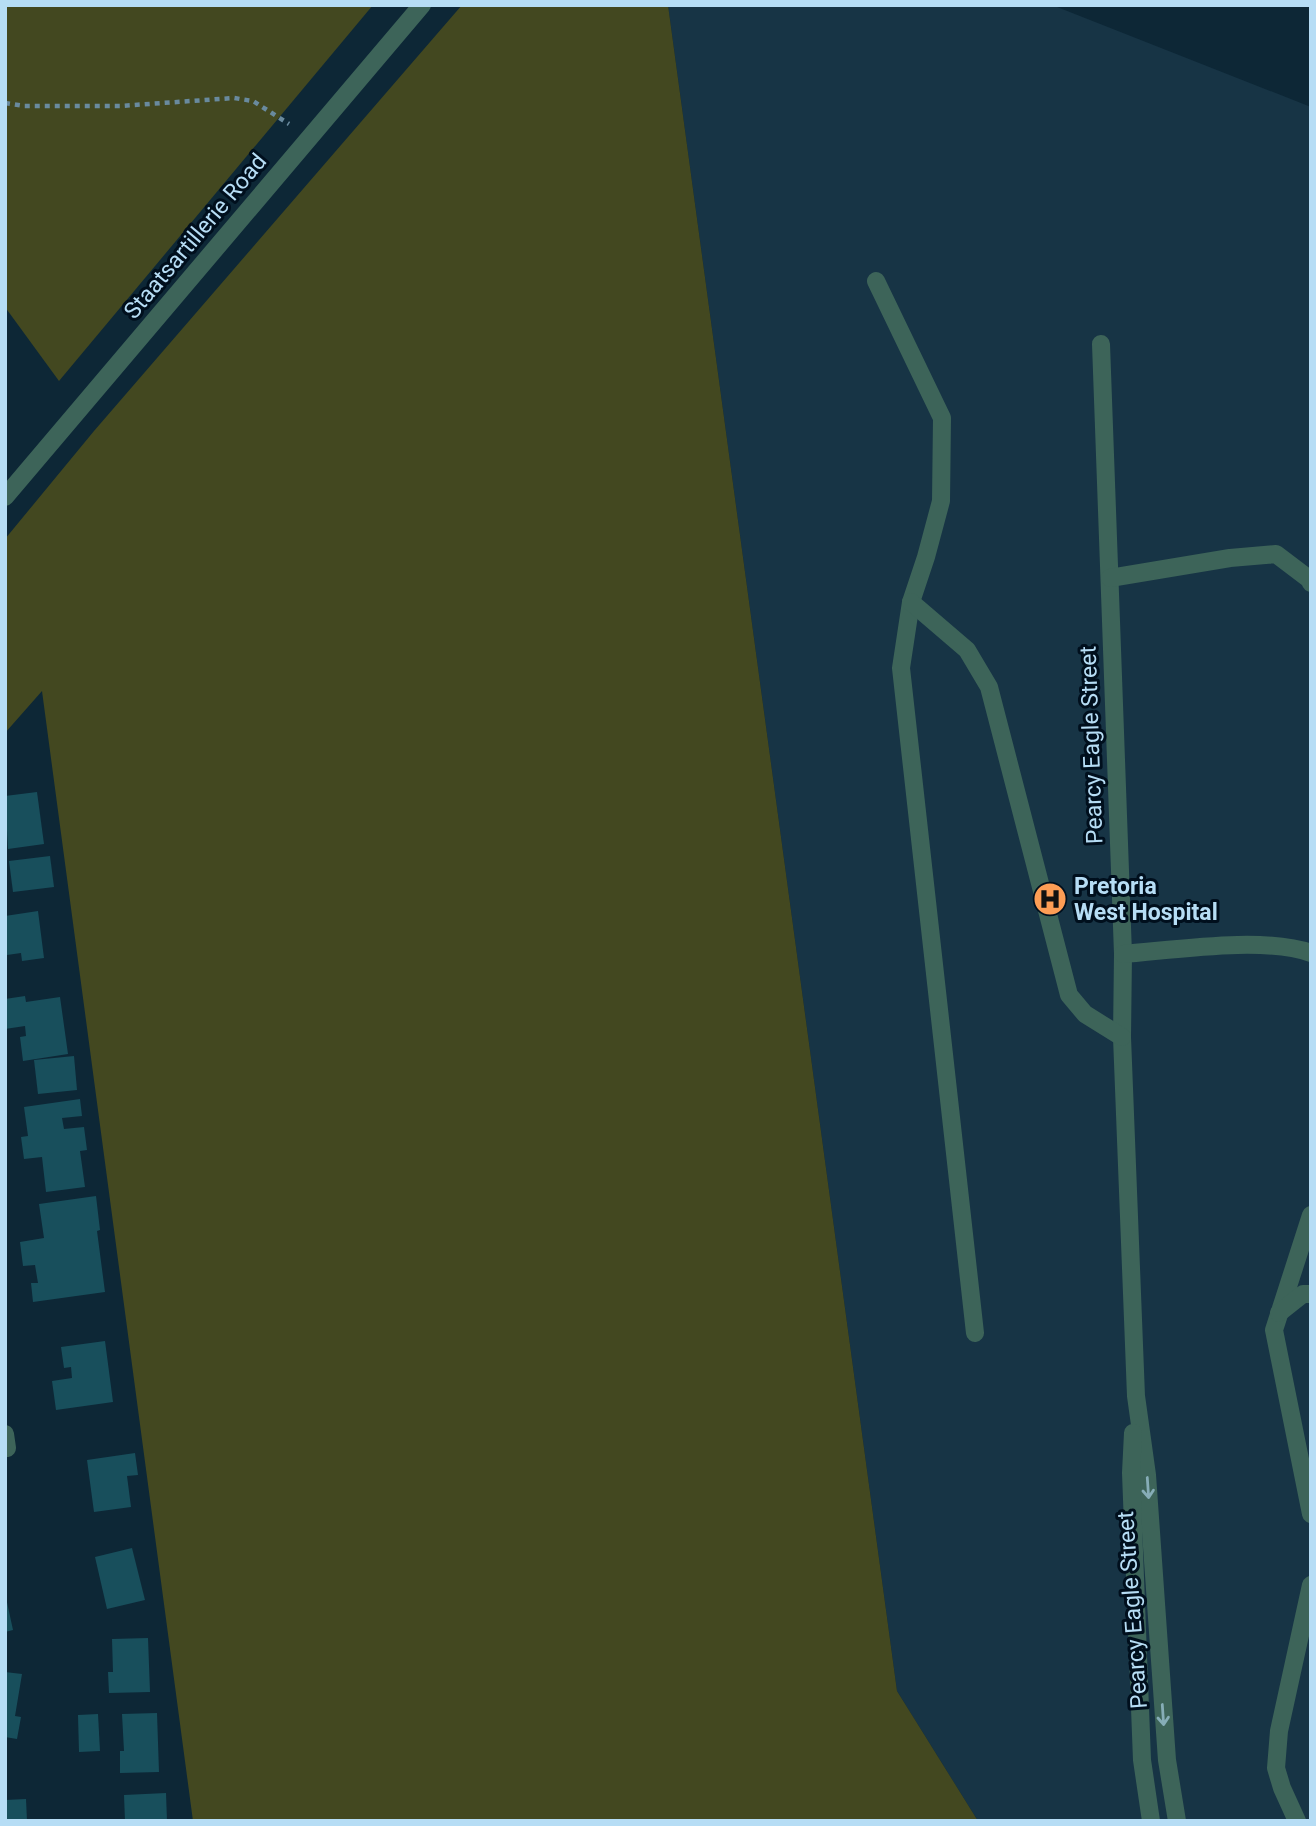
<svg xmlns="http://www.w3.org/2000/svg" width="1316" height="1826" viewBox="0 0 1316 1826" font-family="Roboto,sans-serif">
<rect width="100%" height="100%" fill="#0d2736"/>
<polygon fill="#173445" points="668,5 1052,5 1311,107 1311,1821 978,1821 897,1691"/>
<g fill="#434820">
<polygon points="5,5 373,5 59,381 5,307"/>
<polygon points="462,5 668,5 897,1691 978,1821 193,1821 42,691 5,733 5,539 94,431"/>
</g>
<g fill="#184f5c">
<polygon points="37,792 44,844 8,849 5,796"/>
<polygon points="50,856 54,887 13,892 9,861"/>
<polygon points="38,911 44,958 22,961 21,953 7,955 5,916"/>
<polygon points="25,996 26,1002 60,997 68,1054 23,1061 20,1037 26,1036 25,1026 5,1029 5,999"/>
<polygon points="74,1056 77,1090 38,1094 34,1060"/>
<polygon points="80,1099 82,1116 62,1118 64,1129 84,1127 87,1150 80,1151 85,1187 46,1192 42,1157 24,1159 21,1137 28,1136 24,1107"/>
<polygon points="96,1196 100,1230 97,1231 105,1292 33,1302 31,1283 38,1283 35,1265 23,1266 20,1242 44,1238 39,1204"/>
<polygon points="105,1341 113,1402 56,1410 52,1381 72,1378 71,1367 64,1368 61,1347"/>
<polygon points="135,1453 138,1475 127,1476 131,1507 94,1512 87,1460"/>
<polygon points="132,1548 145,1600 107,1609 95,1557"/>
<polygon points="5,1593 13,1630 5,1632"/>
<polygon points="148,1638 150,1692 109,1693 108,1672 113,1672 112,1639"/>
<polygon points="5,1672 22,1674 15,1716 21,1717 17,1739 5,1737"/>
<polygon points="157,1713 159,1772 120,1773 120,1751 124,1751 122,1714"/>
<polygon points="98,1714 100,1751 79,1752 78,1715"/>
<polygon points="166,1793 167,1821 125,1821 124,1795"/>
<polygon points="26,1799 27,1821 5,1821 5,1800"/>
</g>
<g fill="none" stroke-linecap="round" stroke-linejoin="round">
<polyline stroke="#698a9e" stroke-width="4.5" stroke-dasharray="5 5" stroke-linecap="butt" points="5,103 24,106 120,106 234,98 253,101 289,124"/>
<g stroke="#3d6459" stroke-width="18">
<polyline points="876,281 942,418 941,501 926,557 911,602 901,668 975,1333"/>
<polyline points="1101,344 1123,954 1122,1037 1136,1396 1147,1475 1167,1760 1177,1821"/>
<polyline points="5,497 422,5"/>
<polyline points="1110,578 1230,558 1276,554 1309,579 1311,583"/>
<polyline points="911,602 967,650 989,687 1069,995 1085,1014 1122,1037"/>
<path d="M1123 954C1174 950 1264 936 1311 953"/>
<polyline points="1311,1215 1274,1330 1311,1514"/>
<polyline points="1279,1313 1303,1294 1311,1294"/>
<polyline points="1133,1433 1131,1473 1142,1760 1151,1821"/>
<polyline points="5,1434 7,1448"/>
<polyline points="1297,1821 1282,1788 1276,1768 1279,1731 1311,1585"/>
</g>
</g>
<defs><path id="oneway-shaft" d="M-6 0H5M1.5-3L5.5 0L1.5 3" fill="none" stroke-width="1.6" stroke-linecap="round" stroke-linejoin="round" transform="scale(1.75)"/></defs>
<g stroke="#86adb7">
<use href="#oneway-shaft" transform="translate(1148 1488) rotate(86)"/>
<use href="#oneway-shaft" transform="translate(1163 1715) rotate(86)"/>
</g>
<defs>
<symbol id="hospital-disc" viewBox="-11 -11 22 22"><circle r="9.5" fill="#fd9d55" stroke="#000f1d"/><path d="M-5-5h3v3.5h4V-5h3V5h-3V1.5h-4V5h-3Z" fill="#111"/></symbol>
</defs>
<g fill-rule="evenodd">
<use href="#hospital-disc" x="1031" y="880" width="38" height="38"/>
</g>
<g text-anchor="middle" stroke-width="6" stroke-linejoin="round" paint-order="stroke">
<g font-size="23" fill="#b6ddf5" stroke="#000f1d">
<text transform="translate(195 236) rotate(-50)" y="8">Staatsartillerie Road</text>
<text transform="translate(1091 745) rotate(-92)" y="8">Pearcy Eagle Street</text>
<text transform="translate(1132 1610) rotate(-94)" y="8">Pearcy Eagle Street</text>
</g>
<g font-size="23" font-weight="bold" fill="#b6ddf5" stroke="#000f1d" text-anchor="start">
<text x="1074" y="894">Pretoria<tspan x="1074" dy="26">West Hospital</tspan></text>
</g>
</g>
<rect width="1316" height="1826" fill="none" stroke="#b6ddf5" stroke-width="14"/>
</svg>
